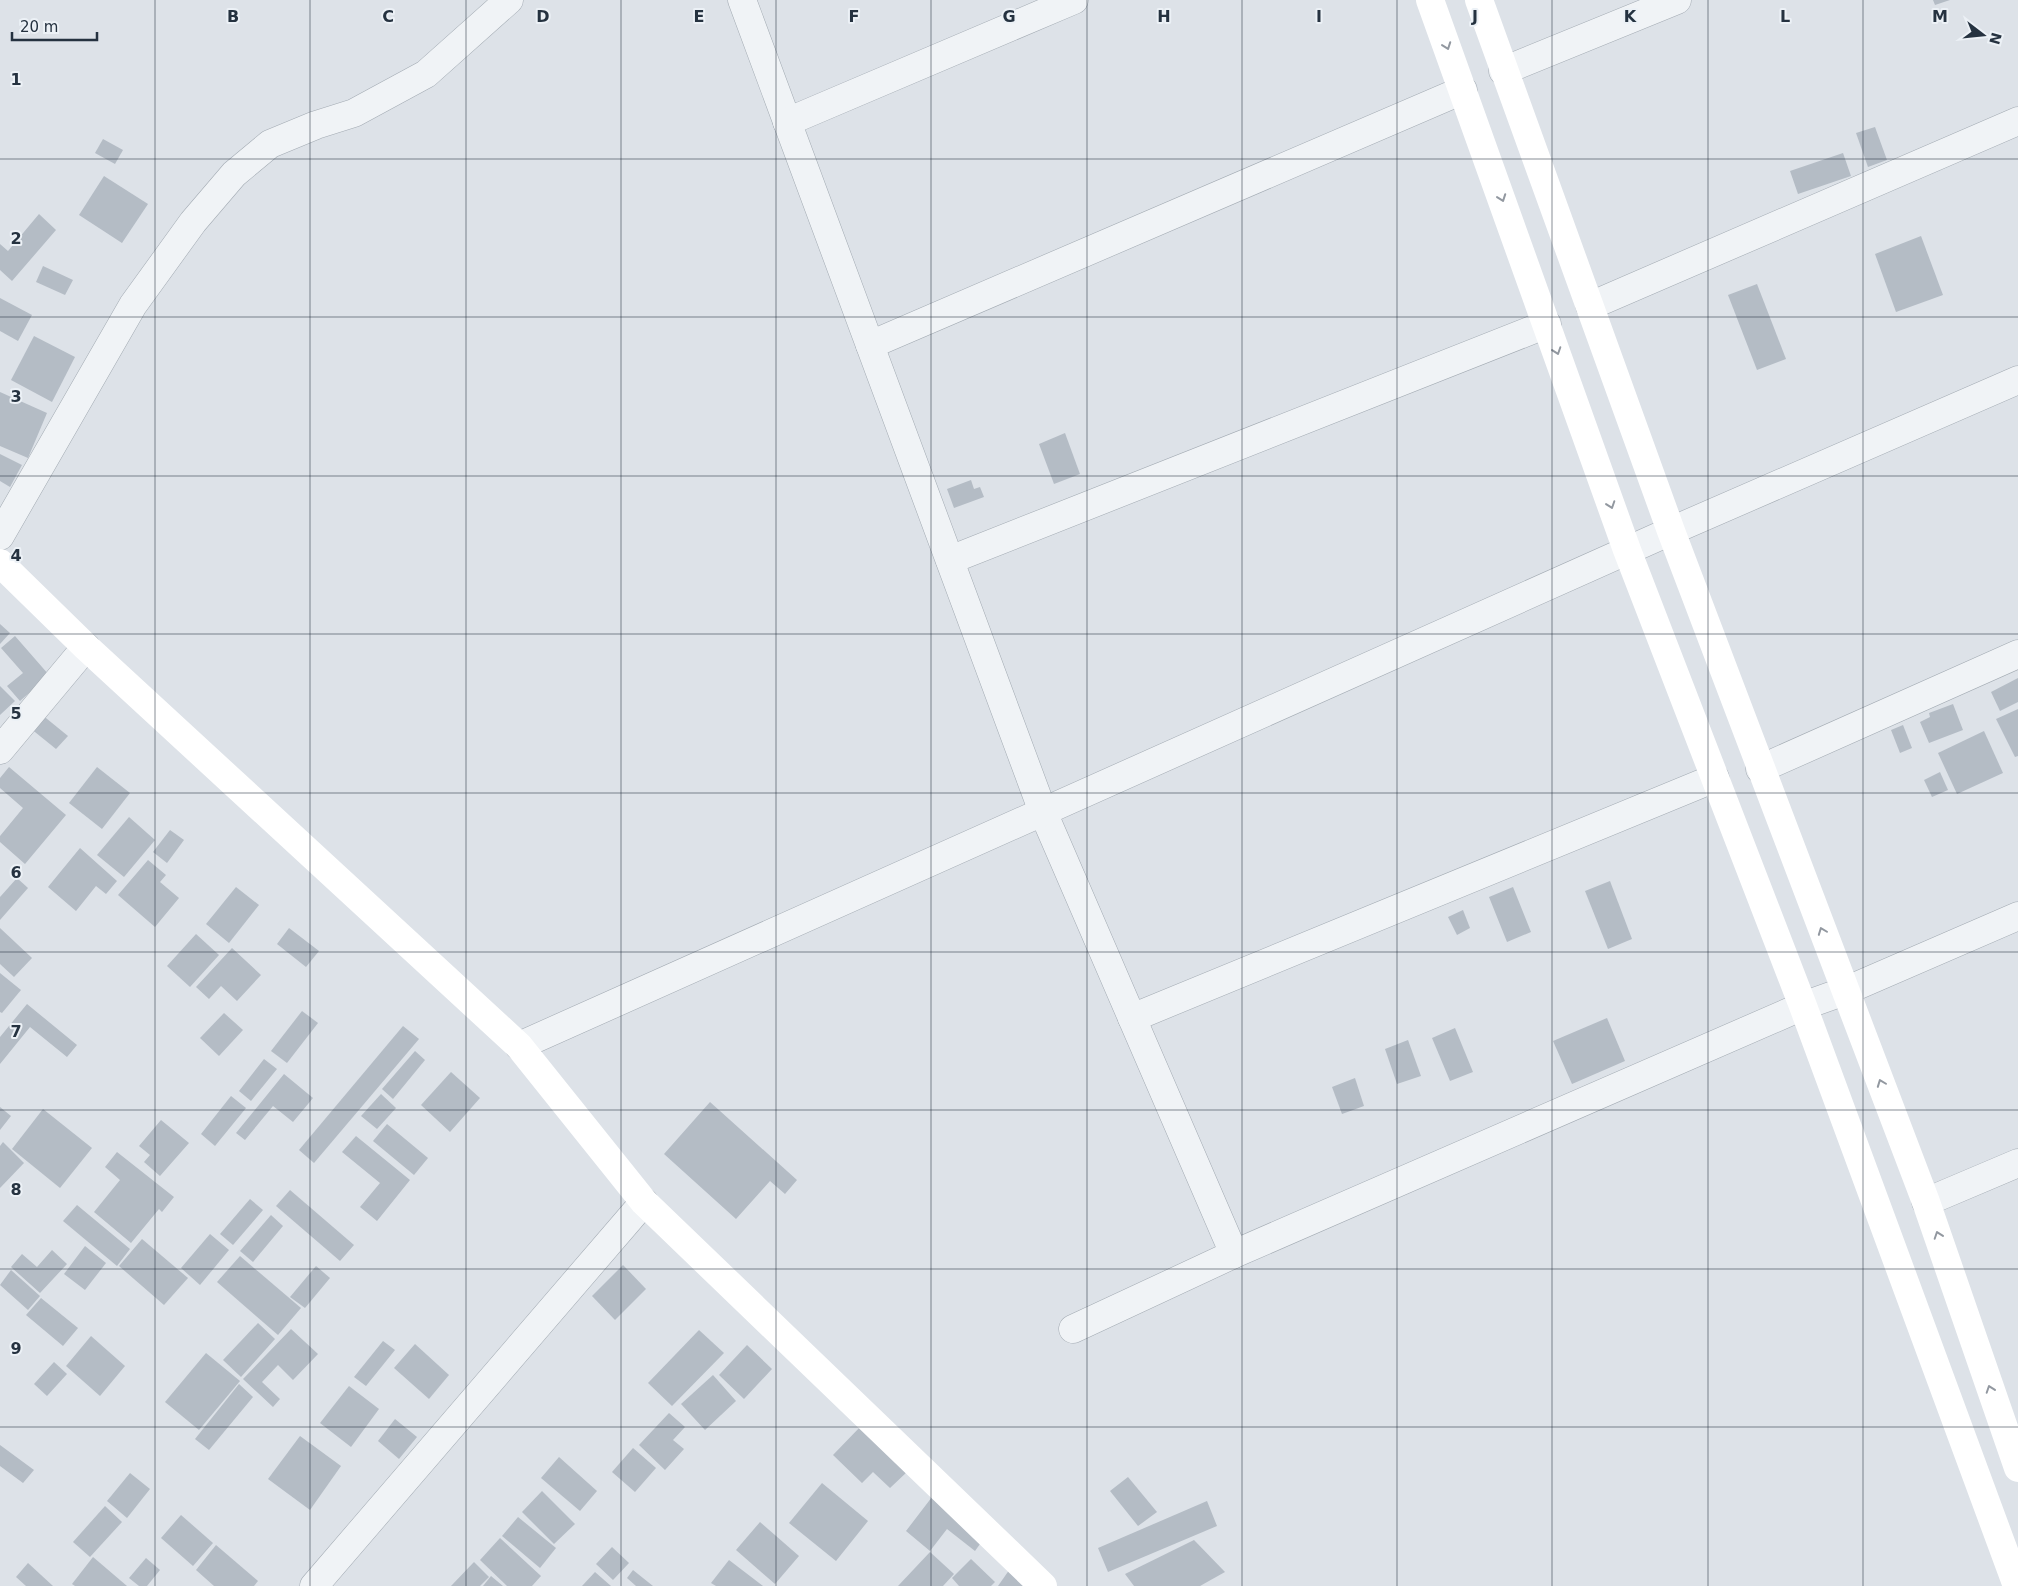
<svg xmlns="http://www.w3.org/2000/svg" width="2018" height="1586" viewBox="0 0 2018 1586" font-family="'DejaVu Sans',sans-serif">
<rect width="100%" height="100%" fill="#dde2e8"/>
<g fill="#b4bcc5">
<polygon points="1933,0 1950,0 1935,5"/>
<polygon points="1875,127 1887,160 1868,167 1856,133"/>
<polygon points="103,139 123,150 115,164 95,153"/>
<polygon points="1843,153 1851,176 1798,194 1790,171"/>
<polygon points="104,176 148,204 122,243 79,215"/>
<polygon points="39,214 56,230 12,281 0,270 0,244 8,251"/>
<polygon points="1921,236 1943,295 1896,312 1875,254"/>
<polygon points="43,266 73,280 65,295 36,282"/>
<polygon points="1757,284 1786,359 1757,370 1728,295"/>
<polygon points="0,298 32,315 18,341 0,331"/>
<polygon points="34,336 75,357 52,402 11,380"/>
<polygon points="0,392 47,413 28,458 0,446"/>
<polygon points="1065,433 1080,474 1054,484 1039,444"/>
<polygon points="0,454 22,465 10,487 0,481"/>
<polygon points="971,480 974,489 980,487 984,497 954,508 947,489"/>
<polygon points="0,624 10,633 0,644"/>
<polygon points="15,636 49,675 20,701 7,686 23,673 1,648"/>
<polygon points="2018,678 2018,702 2000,711 1991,692"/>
<polygon points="0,686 15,701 0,715"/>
<polygon points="1953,704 1963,730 1929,743 1920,722 1930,717 1929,713"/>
<polygon points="2018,709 2018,756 2015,757 1996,719"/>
<polygon points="41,714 68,736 56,749 30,728"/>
<polygon points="1903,725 1912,748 1900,753 1891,730"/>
<polygon points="1984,731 2003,773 1957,794 1938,753"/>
<polygon points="9,767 66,815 25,864 0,842 0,836 23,808 0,788 0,778"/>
<polygon points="97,767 130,793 102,829 69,803"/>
<polygon points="1940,772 1948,790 1932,797 1924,780"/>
<polygon points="129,817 155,840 124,877 97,855"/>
<polygon points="170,830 184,840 167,863 153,852"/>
<polygon points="80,848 117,881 106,894 96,886 76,911 48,887"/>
<polygon points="148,860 166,875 160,882 179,898 155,927 118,895"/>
<polygon points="17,878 28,888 0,920 0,897"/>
<polygon points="1610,881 1632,939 1608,949 1585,891"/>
<polygon points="236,887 259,905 229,943 206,924"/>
<polygon points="1513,887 1531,932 1507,942 1489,897"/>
<polygon points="1463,910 1470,928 1457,935 1448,917"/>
<polygon points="0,928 32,958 14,977 0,964"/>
<polygon points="289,928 319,951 306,967 277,944"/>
<polygon points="196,934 219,955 190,987 167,966"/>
<polygon points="232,948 261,975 237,1001 221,986 209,999 196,987"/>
<polygon points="0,973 21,990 2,1013 0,1012"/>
<polygon points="27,1004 77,1045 67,1057 30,1027 0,1064 0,1037"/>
<polygon points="302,1011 318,1023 287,1063 271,1051"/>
<polygon points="224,1013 243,1030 219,1056 200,1038"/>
<polygon points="1607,1018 1625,1061 1572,1084 1553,1041"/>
<polygon points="403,1026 419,1039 314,1163 299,1150"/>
<polygon points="1455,1028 1473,1072 1450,1081 1432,1038"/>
<polygon points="1408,1040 1421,1076 1397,1084 1385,1049"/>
<polygon points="415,1051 425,1060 393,1099 382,1089"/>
<polygon points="264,1059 277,1069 251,1101 239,1091"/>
<polygon points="451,1072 480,1098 450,1132 421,1105"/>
<polygon points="284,1074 313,1098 293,1122 273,1106 245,1140 236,1133"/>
<polygon points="1355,1078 1364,1106 1342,1114 1332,1087"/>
<polygon points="381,1094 396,1108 377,1129 361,1116"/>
<polygon points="231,1096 246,1108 215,1146 201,1134"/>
<polygon points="710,1102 797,1180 785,1194 770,1181 736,1219 664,1154"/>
<polygon points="0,1107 11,1116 0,1130"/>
<polygon points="43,1109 92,1148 60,1188 12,1149"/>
<polygon points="161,1120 189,1143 160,1176 144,1162 150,1155 139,1146"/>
<polygon points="387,1124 428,1158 414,1175 373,1141"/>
<polygon points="356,1136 410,1180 377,1221 360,1207 380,1183 342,1152"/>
<polygon points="3,1142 24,1163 0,1188 0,1146"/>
<polygon points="117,1152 174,1197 162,1212 159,1209 131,1243 94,1212 120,1180 105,1167"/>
<polygon points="290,1190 354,1245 340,1261 276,1206"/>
<polygon points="250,1199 263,1210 233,1245 220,1234"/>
<polygon points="77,1205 130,1249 117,1266 63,1221"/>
<polygon points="271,1215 283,1226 253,1262 240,1251"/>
<polygon points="210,1234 229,1250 200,1285 181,1268"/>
<polygon points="142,1239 188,1278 164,1305 119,1266"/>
<polygon points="85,1246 106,1263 85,1290 64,1274"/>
<polygon points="52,1250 67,1264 40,1293 11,1267 22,1254 37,1267"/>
<polygon points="240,1256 301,1308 278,1335 217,1282"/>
<polygon points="623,1265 646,1289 615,1320 592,1296"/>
<polygon points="316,1266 330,1278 305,1308 290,1297"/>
<polygon points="11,1270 40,1296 28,1310 0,1285"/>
<polygon points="41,1298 78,1328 63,1346 26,1315"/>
<polygon points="258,1323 275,1339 241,1377 223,1360"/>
<polygon points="291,1329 318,1354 293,1380 278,1365 262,1382 280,1399 273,1407 243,1379"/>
<polygon points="699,1330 724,1353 672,1406 648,1383"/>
<polygon points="91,1336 125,1366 100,1396 66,1366"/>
<polygon points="383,1341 395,1350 366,1386 354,1377"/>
<polygon points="415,1344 449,1375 429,1399 394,1368"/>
<polygon points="747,1345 772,1369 744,1399 719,1375"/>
<polygon points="206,1353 240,1381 199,1430 165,1402"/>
<polygon points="54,1362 67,1374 47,1396 34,1384"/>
<polygon points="713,1375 736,1401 705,1430 681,1404"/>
<polygon points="239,1384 253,1397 209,1450 195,1439"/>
<polygon points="349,1386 379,1409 351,1447 320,1423"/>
<polygon points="669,1413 685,1427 673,1440 684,1449 665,1470 639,1445"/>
<polygon points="395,1419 417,1437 399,1459 378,1441"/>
<polygon points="861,1426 908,1471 890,1488 873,1472 862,1483 833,1455"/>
<polygon points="300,1436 341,1466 310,1510 268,1479"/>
<polygon points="0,1445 34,1470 23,1483 0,1466"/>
<polygon points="633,1448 656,1468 635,1492 612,1472"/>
<polygon points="559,1457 597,1491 580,1511 541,1478"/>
<polygon points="130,1473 150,1489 127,1518 107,1501"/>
<polygon points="1128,1477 1157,1512 1138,1526 1110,1491"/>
<polygon points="822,1483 868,1521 836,1561 789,1523"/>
<polygon points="542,1491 575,1524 554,1544 522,1512"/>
<polygon points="932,1497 985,1537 975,1551 947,1529 930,1551 906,1531"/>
<polygon points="1207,1501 1217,1526 1108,1572 1098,1548"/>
<polygon points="105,1506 122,1522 90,1557 73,1542"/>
<polygon points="181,1515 213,1543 193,1566 161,1538"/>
<polygon points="518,1517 556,1548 540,1568 502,1536"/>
<polygon points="760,1522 799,1556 775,1584 736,1550"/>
<polygon points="500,1538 541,1576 532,1586 507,1586 480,1560"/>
<polygon points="1194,1540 1225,1572 1200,1586 1134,1586 1125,1574"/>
<polygon points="216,1545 258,1581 254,1586 214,1586 196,1570"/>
<polygon points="612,1547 629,1563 613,1580 596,1564"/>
<polygon points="930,1552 954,1574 943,1586 898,1586"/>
<polygon points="93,1557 127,1586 75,1586 72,1584"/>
<polygon points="146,1558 160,1570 147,1586 139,1586 129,1578"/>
<polygon points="971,1559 995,1582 991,1586 959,1586 952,1578"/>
<polygon points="729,1560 763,1586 716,1586 711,1583"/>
<polygon points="474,1562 489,1577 480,1586 451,1586"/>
<polygon points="28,1563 53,1586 26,1586 16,1577"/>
<polygon points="1012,1566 1039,1586 998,1586"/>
<polygon points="633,1570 653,1586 636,1586 627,1578"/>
<polygon points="595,1572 611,1586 582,1586"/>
<polygon points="491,1576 503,1586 483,1586"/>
</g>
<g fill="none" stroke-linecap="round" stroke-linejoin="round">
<defs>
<g id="street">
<polyline points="742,0 1043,812 1234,1254"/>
<polyline points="1503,71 1677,0"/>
<polyline points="787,122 1074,0"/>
<polyline points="1590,306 2018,121"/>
<polyline points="870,345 1463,90"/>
<polyline points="0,536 133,305 193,222 234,174 270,144 316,125 354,113 426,74 509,0"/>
<polyline points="950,560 1547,324"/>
<polyline points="0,750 86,647"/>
<polyline points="1760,769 2018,654"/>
<polyline points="1132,1018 1715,778"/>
<polyline points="519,1046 1671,531 2018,380"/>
<polyline points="1926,1202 2018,1163"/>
<polyline points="1073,1329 1234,1254 1803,1006 1845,991 2018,916"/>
<polyline points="314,1586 644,1202"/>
</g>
</defs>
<use href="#street" stroke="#a2aab2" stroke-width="29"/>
<use href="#street" stroke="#f0f3f6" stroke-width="28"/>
<g stroke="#fff" stroke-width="28">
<polyline points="1430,0 1627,550 1803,1006 2017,1586"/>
<polyline points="1479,0 1671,531 1926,1202 2018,1468"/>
<polyline points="0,563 86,647 519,1046 644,1202 1043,1586"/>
</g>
</g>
<defs><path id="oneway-chevron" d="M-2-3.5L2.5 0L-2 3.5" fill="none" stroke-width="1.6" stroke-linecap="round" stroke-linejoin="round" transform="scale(1.25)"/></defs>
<g stroke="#9298a0">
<use href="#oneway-chevron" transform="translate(1447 46) rotate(70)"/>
<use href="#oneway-chevron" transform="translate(1502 198) rotate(70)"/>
<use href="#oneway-chevron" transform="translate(1557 351) rotate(71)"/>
<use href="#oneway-chevron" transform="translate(1611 505) rotate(71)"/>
<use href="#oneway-chevron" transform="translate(1822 931) rotate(-111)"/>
<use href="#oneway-chevron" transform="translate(1881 1083) rotate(-111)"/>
<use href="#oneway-chevron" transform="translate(1938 1235) rotate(-109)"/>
<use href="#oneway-chevron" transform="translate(1990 1389) rotate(-109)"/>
</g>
<path fill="none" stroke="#253240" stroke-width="1" stroke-opacity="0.55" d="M155 0V1586M310 0V1586M466 0V1586M621 0V1586M776 0V1586M931 0V1586M1087 0V1586M1242 0V1586M1397 0V1586M1552 0V1586M1708 0V1586M1863 0V1586M0 159H2018M0 317H2018M0 476H2018M0 634H2018M0 793H2018M0 952H2018M0 1110H2018M0 1269H2018M0 1427H2018"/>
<g font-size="16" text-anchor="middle" font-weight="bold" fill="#253240" stroke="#ecf1f6" stroke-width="4" stroke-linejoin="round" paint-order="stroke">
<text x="233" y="22">B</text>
<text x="388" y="22">C</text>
<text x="543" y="22">D</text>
<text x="699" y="22">E</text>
<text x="854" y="22">F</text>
<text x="1009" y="22">G</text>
<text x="1164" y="22">H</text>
<text x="1319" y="22">I</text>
<text x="1475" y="22">J</text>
<text x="1630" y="22">K</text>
<text x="1785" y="22">L</text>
<text x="1940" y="22">M</text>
<text x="16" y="85">1</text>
<text x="16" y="244">2</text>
<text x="16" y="402">3</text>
<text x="16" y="561">4</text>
<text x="16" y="719">5</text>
<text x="16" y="878">6</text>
<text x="16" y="1037">7</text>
<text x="16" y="1195">8</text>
<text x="16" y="1354">9</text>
</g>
<g transform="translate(1983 35) rotate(106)" stroke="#ecf1f6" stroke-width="4" paint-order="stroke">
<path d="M0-4L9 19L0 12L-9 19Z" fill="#253240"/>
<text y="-8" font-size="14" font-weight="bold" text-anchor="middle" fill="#253240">N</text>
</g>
<path d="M12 32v8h85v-8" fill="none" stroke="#253240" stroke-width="2.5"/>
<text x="20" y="32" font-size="15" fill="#253240" stroke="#ecf1f6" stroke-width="4" paint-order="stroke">20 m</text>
</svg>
